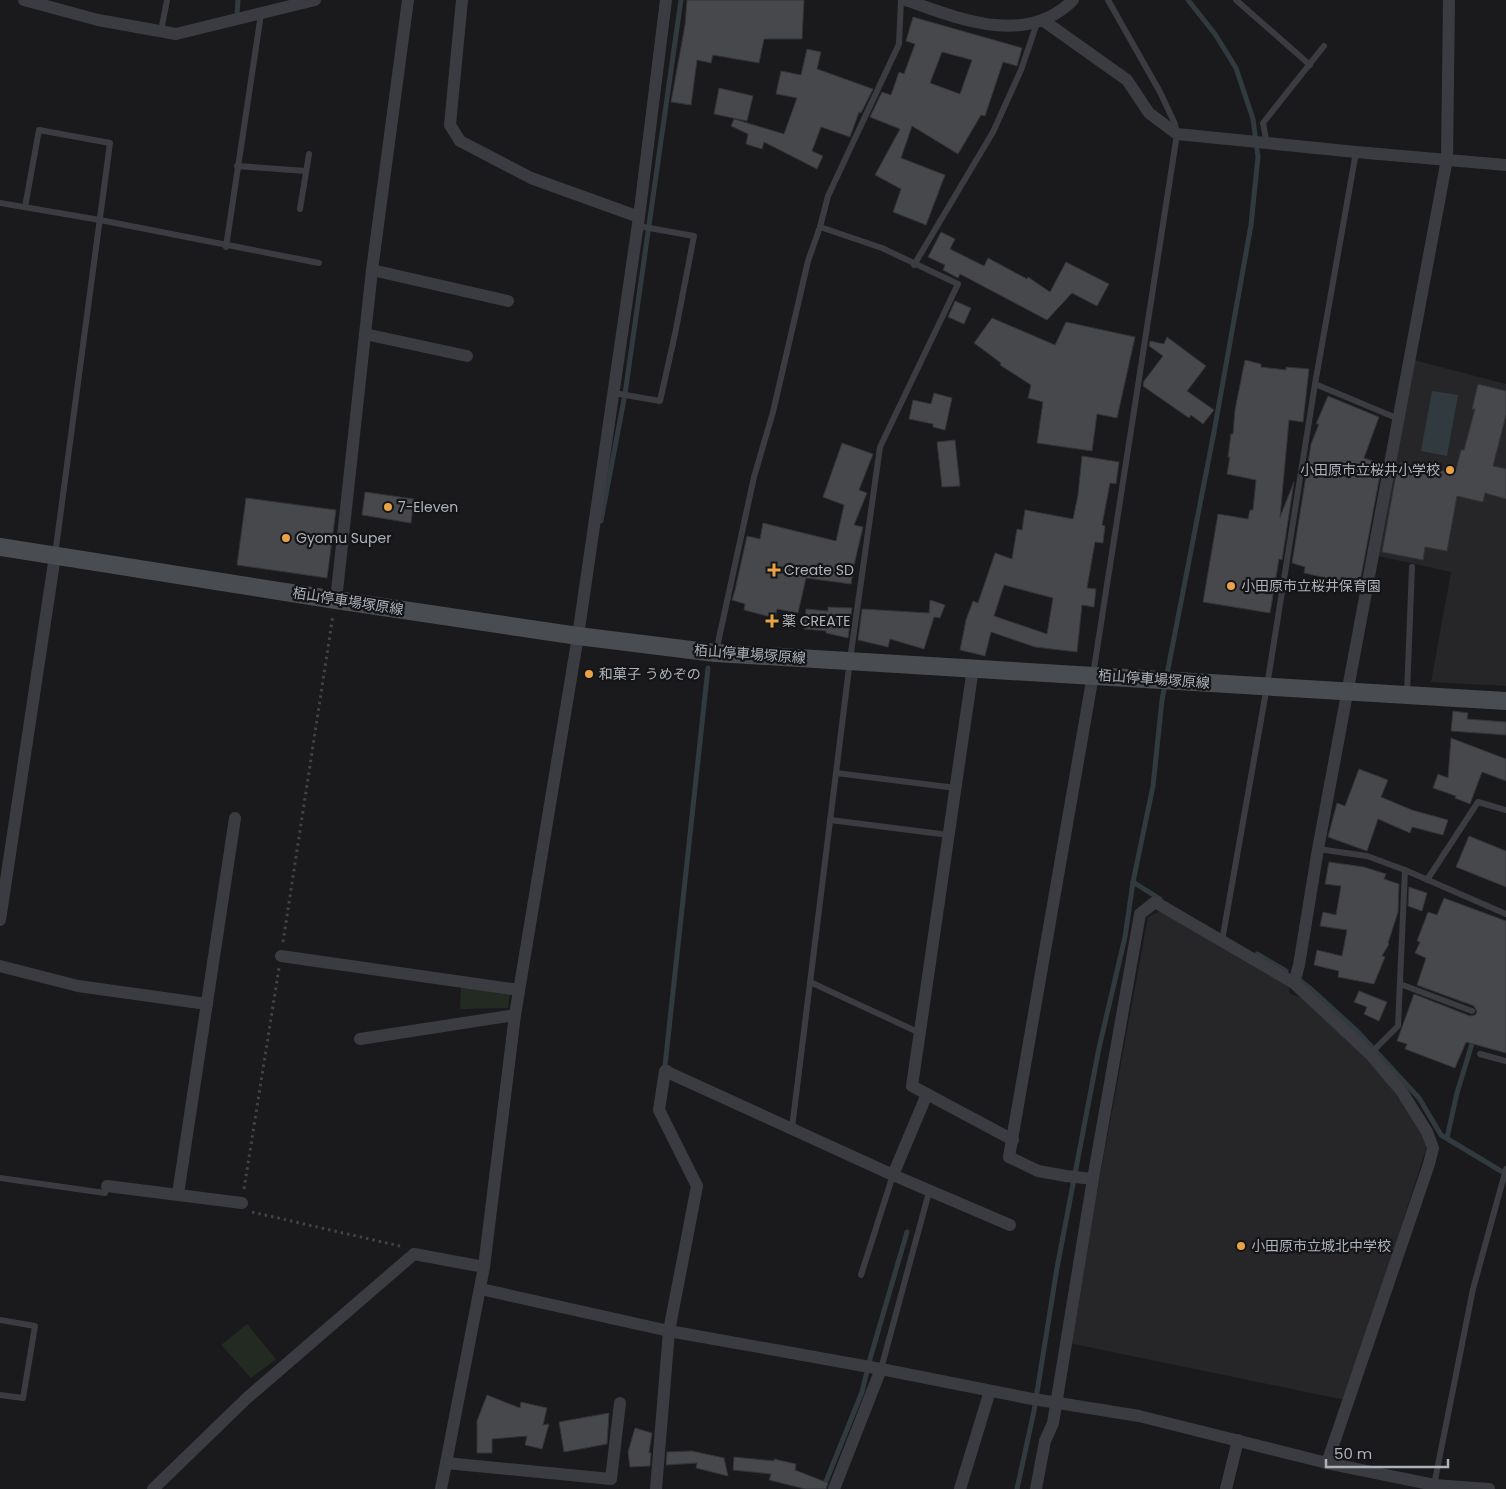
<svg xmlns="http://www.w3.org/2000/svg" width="1506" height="1489" viewBox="0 0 1506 1489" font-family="Poppins,'Noto Sans JP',sans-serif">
<rect width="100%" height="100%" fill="#1a1a1c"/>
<g fill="#262629">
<polygon points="1414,360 1506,384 1506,686 1431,682 1451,572 1378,556"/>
<polygon points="1161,911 1288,982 1290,994 1307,999 1370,1059 1424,1133 1426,1149 1345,1400 1069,1343 1148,917"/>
</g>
<g fill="#222a22">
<polygon points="461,987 510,994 508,1008 460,1009"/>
<polygon points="247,1324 276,1359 251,1378 221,1345"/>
</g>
<polygon fill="#303a3f" points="1432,391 1458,395 1447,456 1421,451"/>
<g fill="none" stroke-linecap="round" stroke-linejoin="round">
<g stroke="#303a3f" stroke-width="5">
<polyline points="237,14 238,0"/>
<polyline points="601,521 625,394 681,0"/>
<polyline points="1133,882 1160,899"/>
<polyline points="1257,954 1286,971"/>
<polyline points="1299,980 1311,989 1357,1031 1419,1098 1441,1135 1506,1174"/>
<polyline points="669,1068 665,1066 708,668"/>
<polyline points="1447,1138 1457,1093 1474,1037"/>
<polyline points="823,1489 862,1392 870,1359 907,1232"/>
<polyline points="1017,1489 1034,1411 1057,1268 1099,1048 1125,937 1133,882 1153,786 1162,700 1214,432 1251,225 1258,157 1253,119 1236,68 1215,34 1188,0"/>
</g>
</g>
<g fill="#47484c" stroke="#343438" fill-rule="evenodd">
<polygon points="687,0 804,0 802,39 764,39 759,63 713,55 711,63 697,60 691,105 671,102 685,25"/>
<path d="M913 17 1022 48 1017 66 1003 62 985 116 981 115 958 154 912 126 901 158 945 175 926 225 893 212 901 189 875 175 900 129 870 117 882 92 891 95 899 72 904 74 915 44 906 41ZM942 52 972 60 960 94 930 83Z"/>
<polygon points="807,49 821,52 817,69 873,89 861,113 859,112 850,137 821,127 812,151 823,156 817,169 764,142 762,149 746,144 748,134 731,126 734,119 784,134 797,98 776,94 781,71 801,75"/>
<polygon points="719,88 753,96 747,121 714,114"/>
<polygon points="941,232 955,239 950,249 984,266 988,258 1027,279 1028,277 1050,292 1066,262 1109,284 1097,306 1072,293 1047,320 960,274 958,278 943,270 945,265 928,257"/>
<polygon points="955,301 971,308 964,324 948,317"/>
<polygon points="992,318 1055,345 1066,322 1135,337 1117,418 1097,414 1092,451 1037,443 1043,402 1028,398 1031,385 1000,365 1001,363 974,343"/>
<polygon points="1167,337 1206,366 1187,391 1214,410 1203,424 1191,415 1189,418 1143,386 1144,381 1163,356 1149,346 1150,341 1164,344"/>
<polygon points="1245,360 1261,364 1261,367 1286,370 1286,367 1309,369 1303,422 1289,420 1280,517 1294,482 1282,560 1279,559 1270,613 1203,602 1218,514 1248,519 1250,510 1253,510 1256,480 1227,474 1230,457 1228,457 1231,434 1233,434 1235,410"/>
<polygon points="1478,384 1506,391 1506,415 1493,466 1506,469 1506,499 1485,493 1483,502 1457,496 1447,551 1425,547 1423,560 1382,552 1397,469 1399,470 1400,463 1455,473 1461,450 1464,450 1475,409 1472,409"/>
<polygon points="934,393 952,398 945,430 933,427 933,424 909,419 913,400 931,404"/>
<polygon points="1328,396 1379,417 1364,458 1382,464 1358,593 1332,586 1331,579 1304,573 1305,567 1292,563 1311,444 1319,424 1316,424"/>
<polygon points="955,440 960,486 942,487 937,442"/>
<polygon points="842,443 873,454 859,490 867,493 854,525 863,527 854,565 851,584 806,578 798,613 777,609 775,618 744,610 745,604 732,600 735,590 747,536 760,539 763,523 836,541 844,505 823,497"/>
<path d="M1082 456 1119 462 1116 484 1110 483 1102 525 1105 526 1103 543 1095 542 1087 588 1096 589 1094 607 1082 605 1077 652 1035 647 991 632 985 656 960 650 966 620 973 601 978 603 995 553 1012 559 1017 529 1022 530 1025 510 1073 519 1078 495ZM1004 585 1053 598 1047 634 994 616Z"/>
<polygon points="365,492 414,499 411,523 362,515"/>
<polygon points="246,498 336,510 327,578 237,565"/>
<polygon points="930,600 945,605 940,618 934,617 924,649 890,639 888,647 858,640 862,609 929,613"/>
<polygon points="828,607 852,608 848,638 826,633 826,631 804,629 806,609 828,611"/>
<polygon points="1453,711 1468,713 1467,719 1506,722 1506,735 1451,731"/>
<polygon points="1451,738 1506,759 1506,781 1482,772 1470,804 1455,798 1456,796 1433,788 1438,774 1448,778"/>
<polygon points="1359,769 1388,780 1381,797 1412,810 1448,820 1443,835 1412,827 1410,833 1378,819 1367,851 1328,837 1337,803 1345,806"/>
<polygon points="1469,836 1506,851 1506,887 1456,867"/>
<polygon points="1329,862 1364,867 1386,874 1384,879 1399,884 1398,912 1388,943 1389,944 1382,956 1385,957 1374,984 1338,977 1339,971 1314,965 1317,950 1342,956 1347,930 1320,926 1323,912 1336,915 1341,886 1325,884"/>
<polygon points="1409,887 1427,893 1422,911 1408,906"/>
<polygon points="1444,898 1506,921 1506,1053 1466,1042 1455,1068 1405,1049 1407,1044 1397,1041 1414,994 1470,1016 1475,1015 1477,1012 1474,1006 1417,985 1426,958 1415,953 1420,942 1417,941 1428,912 1437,915"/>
<polygon points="1359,991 1387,1002 1379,1021 1364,1014 1367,1007 1354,1002"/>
<polygon points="487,1395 520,1408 521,1402 547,1408 543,1425 549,1424 542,1449 525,1445 527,1436 492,1439 492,1453 477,1453 477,1421"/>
<polygon points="609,1413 607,1444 564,1452 559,1422"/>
<polygon points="635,1428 652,1433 649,1453 651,1453 650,1466 630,1467 628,1452"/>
<polygon points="692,1451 724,1458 728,1476 696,1468 697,1463 666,1465 667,1452"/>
<polygon points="734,1457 774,1461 774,1459 796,1464 795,1470 828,1483 826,1489 805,1489 769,1480 771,1474 733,1470"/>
</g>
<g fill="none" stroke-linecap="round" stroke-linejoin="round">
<g stroke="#414348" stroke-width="3" stroke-dasharray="2.5 4" stroke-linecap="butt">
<polyline points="283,942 333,615"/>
<polyline points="244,1189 279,968"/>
<polyline points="252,1212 404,1247"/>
</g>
<g stroke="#3b3c41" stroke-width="6">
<polyline points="1236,0 1310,65"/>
<polyline points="161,31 167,0"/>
<polyline points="1267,144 1263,123 1324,46"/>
<polyline points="237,166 306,171"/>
<polyline points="0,203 100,220 319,263"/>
<polyline points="25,207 39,130 110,143 55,555"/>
<polyline points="300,209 309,154"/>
<polyline points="820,227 828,196 899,44 901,0"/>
<polyline points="226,247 261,14"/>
<polyline points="914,265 993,132 1021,70 1037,23"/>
<polyline points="1315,384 1399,419"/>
<polyline points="614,393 660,401 675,334 694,236 638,226"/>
<polyline points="716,652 754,477 773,412 808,261 820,227 882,248 958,284 880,447 850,660 792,1128"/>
<polyline points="1093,675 1177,134 1175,124 1160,92 1108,0"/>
<polyline points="1407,693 1412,567"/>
<polyline points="836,773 956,788"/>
<polyline points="830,820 949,835"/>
<polyline points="1318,849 1367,856 1405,870 1506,914"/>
<polyline points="1427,880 1478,802 1506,810"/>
<polyline points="1222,941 1267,686 1315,384 1356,152"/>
<polyline points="810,982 920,1033"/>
<polyline points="1400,984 1472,1011"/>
<polyline points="1370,1054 1398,1026 1405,870"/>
<polyline points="1480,1054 1506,1061"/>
<polyline points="0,1178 105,1193 107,1186"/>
<polyline points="861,1275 893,1175"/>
<polyline points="0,1320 35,1326 23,1398 0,1395"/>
<polyline points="881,1369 929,1192"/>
<polyline points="1434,1485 1473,1289 1506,1169"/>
</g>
<g stroke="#3b3c41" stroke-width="12">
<polyline points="24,0 98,20 176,34 315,0"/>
<polyline points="462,0 450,125 460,141 531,178 639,217"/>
<path d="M906 0C960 19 1026 47 1073 0"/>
<polyline points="1044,21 1127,80 1149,113 1177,134 1356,152 1506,165"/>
<polyline points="372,270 508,301"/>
<polyline points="365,334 467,356"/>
<polyline points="336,600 372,270 408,0"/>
<polyline points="973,668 912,1086 1013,1140"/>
<polyline points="0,920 55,556"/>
<polyline points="281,956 519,990"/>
<polyline points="0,966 78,986 207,1004"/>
<polyline points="1294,983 1299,965 1318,849 1447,159 1449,0"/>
<polyline points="360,1039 515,1015"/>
<polyline points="927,1094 893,1175 1010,1225"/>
<polyline points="1093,1179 1066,1176 1038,1171 1009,1157 1093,675"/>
<polyline points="107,1186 242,1203"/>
<polyline points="178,1194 235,818"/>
<polyline points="481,1289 669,1331 881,1369 1027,1398 1139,1416 1327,1463 1434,1485 1489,1489"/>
<polyline points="446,1463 611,1479 620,1403"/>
<polyline points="153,1489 247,1398 414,1254 484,1267"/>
<polyline points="441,1489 484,1267 515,1015 578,636 639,217 666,0"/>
<polyline points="656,1489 669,1331 697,1186 659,1110 665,1071 893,1175"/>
<polyline points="834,1489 881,1369"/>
<polyline points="960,1489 990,1391"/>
<polyline points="1036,1489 1045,1441 1053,1423 1093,1179 1140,914 1155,902 1294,983 1370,1054 1402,1092 1427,1132 1433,1148 1429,1164 1327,1463"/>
<polyline points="1226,1489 1238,1440"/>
</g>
<polyline stroke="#494c51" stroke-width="18" points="0,547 336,600 578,636 715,653 1506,701"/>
</g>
<g fill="#e9a245" stroke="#151517" stroke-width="2">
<circle cx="1450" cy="470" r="5"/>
<circle cx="388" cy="507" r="5"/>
<circle cx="286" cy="538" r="5"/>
<path d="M771.5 562.5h5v5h5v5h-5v5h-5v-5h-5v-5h5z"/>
<circle cx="1231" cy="586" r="5"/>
<path d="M769.5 613.5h5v5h5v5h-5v5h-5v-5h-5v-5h5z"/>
<circle cx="589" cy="674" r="5"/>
<circle cx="1241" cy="1246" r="5"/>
</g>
<g text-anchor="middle" stroke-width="4.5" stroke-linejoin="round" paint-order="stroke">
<g font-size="14" fill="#adb2bb" stroke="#151517" text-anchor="start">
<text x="1440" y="475" text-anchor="end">小田原市立桜井小学校</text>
<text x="398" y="512">7-Eleven</text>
<text x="296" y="543">Gyomu Super</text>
<text x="784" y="575">Create SD</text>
<text x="1241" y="591">小田原市立桜井保育園</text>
<text x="782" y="626">薬 CREATE</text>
<text x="599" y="679">和菓子 うめぞの</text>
<text x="1251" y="1251">小田原市立城北中学校</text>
</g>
<g font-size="14" fill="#adb2bb" stroke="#151517">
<text transform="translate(348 601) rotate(9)" y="5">栢山停車場塚原線</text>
<text transform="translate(750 654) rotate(4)" y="5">栢山停車場塚原線</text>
<text transform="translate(1154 679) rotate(4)" y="5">栢山停車場塚原線</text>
</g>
</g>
<path d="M1326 1459v8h122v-8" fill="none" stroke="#adb2bb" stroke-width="2.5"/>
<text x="1334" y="1459" font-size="15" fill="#adb2bb" stroke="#151517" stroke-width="4" paint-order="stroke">50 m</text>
</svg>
